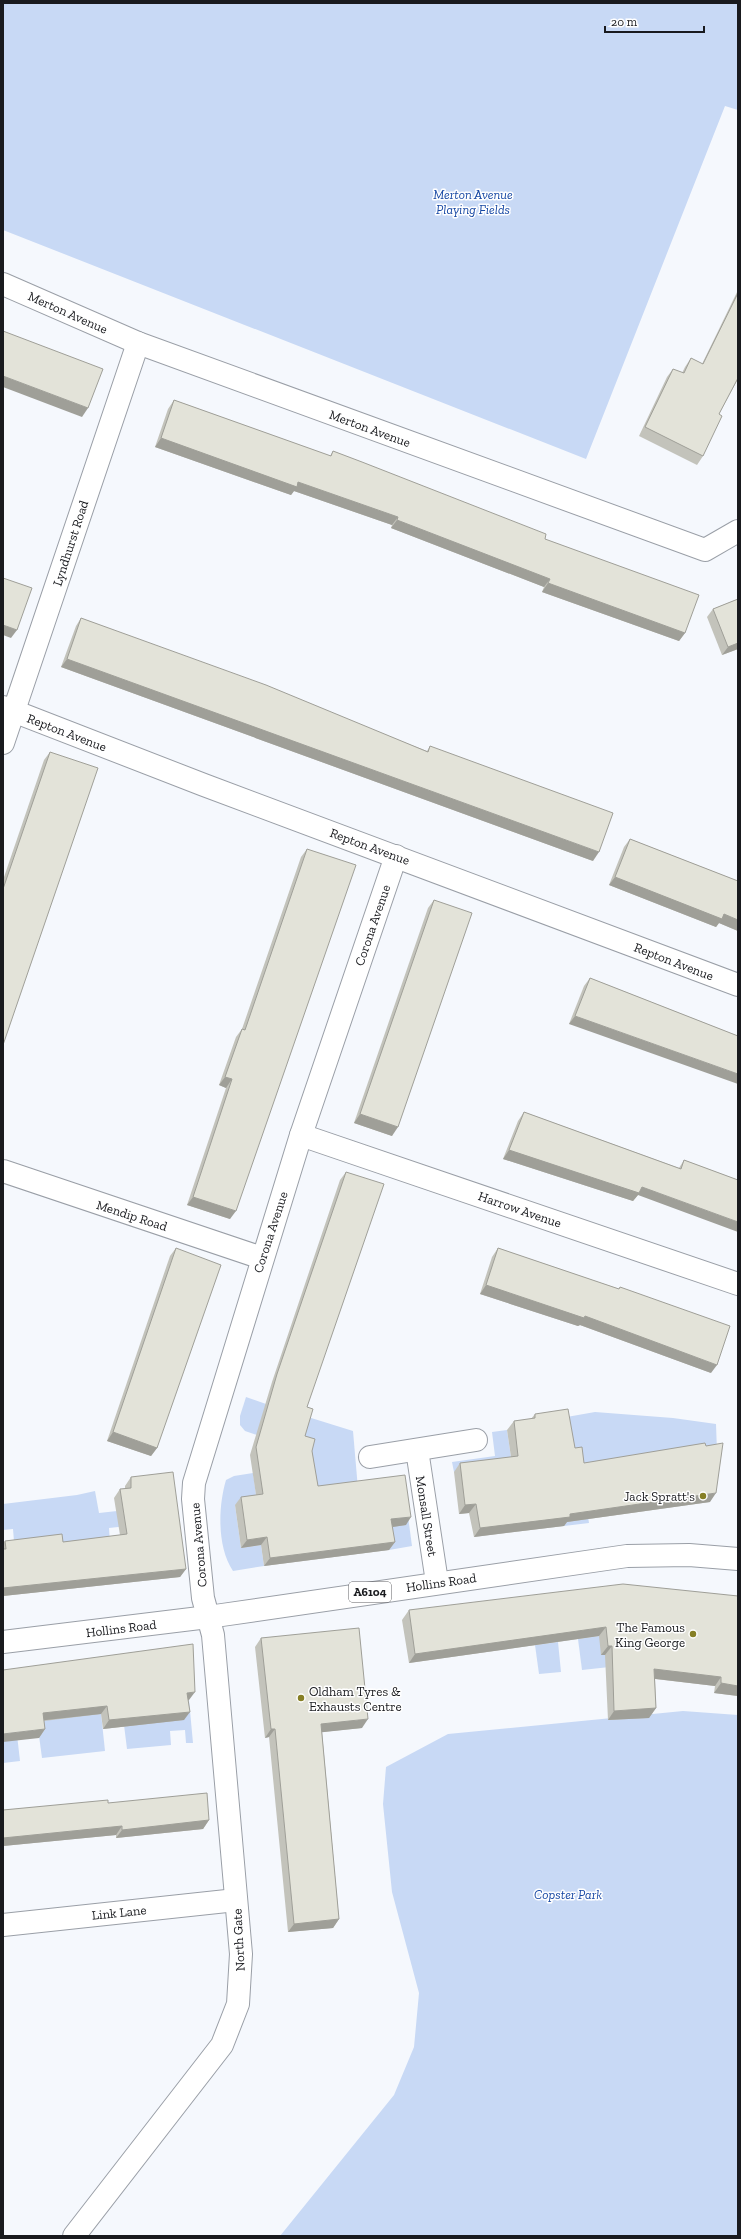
<svg xmlns="http://www.w3.org/2000/svg" width="741" height="2239" viewBox="0 0 741 2239" font-family="'Zilla Slab',serif">
<rect width="100%" height="100%" fill="#f5f8fd"/>
<g fill="#c8d9f5">
<polygon points="3,3 738,3 738,110 725,106 586,459 3,230"/>
<polygon points="246,1397 266,1404 257,1435 245,1431 240,1425 240,1416"/>
<polygon points="595,1412 673,1418 716,1424 717,1452 581,1471 589,1523 564,1526 561,1501 561,1418"/>
<polygon points="308,1417 353,1431 358,1489 320,1493 300,1444"/>
<polygon points="507,1430 512,1464 454,1472 452,1462 495,1456 492,1432"/>
<path d="M253 1473 257 1502 235 1505 241 1548 261 1545 264 1566 233 1571C217 1547 218 1507 226 1480L234 1476Z"/>
<polygon points="404,1487 412,1546 389,1550 386,1528"/>
<polygon points="95,1491 99,1513 117,1511 173,1521 109,1528 110,1544 15,1554 13,1529 3,1530 3,1504 77,1495"/>
<polygon points="599,1636 628,1665 582,1670 578,1639"/>
<polygon points="558,1642 561,1672 539,1674 535,1645"/>
<polygon points="189,1700 193,1743 186,1743 185,1730 170,1731 171,1745 127,1749 122,1709"/>
<polygon points="683,1711 738,1715 738,2236 280,2236 394,2095 414,2047 419,1993 392,1892 383,1804 386,1767 448,1734"/>
<polygon points="101,1713 105,1751 42,1758 37,1721"/>
<polygon points="16,1726 20,1761 3,1763 3,1727"/>
</g>
<g fill="none" stroke-linecap="round" stroke-linejoin="round">
<defs>
<g id="minor">
<polyline points="3,284 138,343 705,550 738,531"/>
<polyline points="3,707 204,785 738,985"/>
<polyline points="3,743 138,343"/>
<polyline points="301,1135 738,1284"/>
<polyline points="3,1171 262,1258"/>
<polyline points="417,1450 437,1582"/>
<polyline points="370,1457 476,1440"/>
<polyline points="3,1925 236,1900"/>
<polyline points="74,2236 222,2045 238,2004 241,1954 213,1635 203,1598 193,1499 194,1483 301,1135 396,856"/>
</g>
<polyline id="major" points="3,1642 208,1617 627,1556 689,1555 738,1559"/>
</defs>
<use href="#minor" stroke="#9a9fa7" stroke-width="24"/>
<use href="#major" stroke="#9a9fa7" stroke-width="24"/>
<use href="#minor" stroke="#fff" stroke-width="22"/>
<use href="#major" stroke="#fff" stroke-width="22"/>
</g>
<g fill="#c3c3bb">
<polygon points="738,290 738,379 719,414 703,456 697,465 639,436 667,377 673,369 682,373 685,367 691,358 702,364"/>
<polygon points="174,400 330,456 333,451 545,539 685,633 679,641 542,592 544,587 391,528 392,525 294,491 291,495 155,447 168,409"/>
<polygon points="738,599 738,649 722,655 707,617 713,609"/>
<polygon points="81,618 427,751 430,746 593,861 61,667 76,626"/>
<polygon points="50,752 3,1045 3,880 44,760"/>
<polygon points="630,839 738,881 738,931 719,923 716,927 609,885 624,847"/>
<polygon points="307,849 230,1219 187,1205 226,1088 219,1085 236,1037 242,1029 301,857"/>
<polygon points="434,900 392,1136 354,1123 428,908"/>
<polygon points="590,978 738,1036 569,1024 584,986"/>
<polygon points="524,1112 679,1168 684,1160 738,1180 638,1195 633,1201 503,1159 518,1121"/>
<polygon points="346,1172 307,1407 305,1436 312,1451 318,1486 406,1525 392,1527 395,1542 389,1550 264,1566 261,1545 241,1548 235,1505 241,1497 256,1495 250,1455 272,1382 340,1180"/>
<polygon points="176,1248 157,1448 151,1456 107,1441 170,1256"/>
<polygon points="498,1248 619,1289 620,1287 711,1373 580,1325 578,1326 480,1294 492,1257"/>
<polygon points="535,1414 575,1448 584,1463 710,1502 567,1522 564,1526 474,1537 469,1513 459,1514 454,1472 460,1463 511,1457 507,1430 514,1421 531,1419"/>
<polygon points="131,1477 186,1569 180,1577 3,1596 3,1544 5,1541 63,1542 120,1535 114,1498 120,1489 125,1489 125,1486"/>
<polygon points="738,1596 738,1696 714,1693 715,1686 655,1679 656,1708 649,1718 608,1720 605,1655 601,1655 599,1636 409,1663 402,1620 409,1610"/>
<polygon points="261,1638 362,1728 322,1732 339,1919 333,1928 288,1932 269,1737 265,1738 255,1647"/>
<polygon points="3,1670 189,1700 188,1701 184,1720 103,1729 101,1714 44,1721 45,1729 39,1738"/>
<polygon points="108,1803 209,1820 203,1829 116,1838 116,1835 3,1846 3,1810"/>
</g>
<g fill="#9f9f98">
<polygon points="3,376 88,408 82,417 3,387"/>
<polygon points="161,438 298,482 398,517 392,525 294,491 291,495 155,447"/>
<polygon points="397,520 550,579 544,587 391,528"/>
<polygon points="548,583 685,633 679,641 542,592"/>
<polygon points="3,625 17,630 11,638 3,635"/>
<polygon points="738,643 738,649 722,655 728,647"/>
<polygon points="67,659 599,852 593,861 61,667"/>
<polygon points="615,877 724,914 738,920 738,931 719,923 716,927 609,885"/>
<polygon points="575,1016 738,1074 738,1084 569,1024"/>
<polygon points="225,1077 232,1079 226,1088 219,1085"/>
<polygon points="360,1114 398,1127 392,1136 354,1123"/>
<polygon points="509,1150 642,1187 738,1222 738,1232 638,1195 633,1201 503,1159"/>
<polygon points="193,1197 236,1211 230,1219 187,1205"/>
<polygon points="486,1285 585,1316 717,1365 711,1373 580,1325 578,1326 480,1294"/>
<polygon points="113,1432 157,1448 151,1456 107,1441"/>
<polygon points="716,1493 710,1502 567,1522 564,1526 474,1537 480,1528 570,1514"/>
<polygon points="476,1504 469,1513 459,1514 465,1505"/>
<polygon points="411,1517 406,1525 386,1528 391,1519"/>
<polygon points="267,1537 261,1545 241,1548 247,1540"/>
<polygon points="395,1542 389,1550 264,1566 270,1558"/>
<polygon points="186,1569 180,1577 3,1596 3,1588"/>
<polygon points="606,1627 599,1636 409,1663 415,1654"/>
<polygon points="608,1646 612,1646 605,1655 601,1655"/>
<polygon points="654,1669 721,1677 715,1686 648,1678"/>
<polygon points="721,1683 738,1686 738,1696 714,1693"/>
<polygon points="195,1692 189,1700 182,1702 187,1693"/>
<polygon points="107,1706 101,1714 37,1721 43,1713"/>
<polygon points="656,1708 649,1718 608,1720 614,1711"/>
<polygon points="190,1712 184,1720 103,1729 109,1720"/>
<polygon points="368,1719 362,1728 315,1733 321,1724"/>
<polygon points="45,1729 39,1738 3,1742 3,1734"/>
<polygon points="271,1729 275,1729 269,1737 265,1738"/>
<polygon points="209,1820 203,1829 116,1838 122,1830"/>
<polygon points="122,1826 116,1835 3,1846 3,1838"/>
<polygon points="339,1919 333,1928 288,1932 294,1924"/>
</g>
<g fill="#e3e3d9" stroke="#9f9f98">
<polygon points="738,293 738,378 719,414 722,416 703,456 645,427 673,369 684,373 691,358 703,364"/>
<polygon points="3,331 103,369 88,408 3,376"/>
<polygon points="174,400 331,456 333,451 362,462 546,534 545,539 699,595 685,633 548,583 550,579 397,520 398,517 298,482 297,487 161,438"/>
<polygon points="3,578 32,588 17,630 3,625"/>
<polygon points="738,599 738,643 728,647 713,609"/>
<polygon points="81,618 266,685 428,752 430,746 613,813 599,852 67,659"/>
<polygon points="50,752 98,768 3,1045 3,889"/>
<polygon points="630,839 738,881 738,920 724,914 722,919 615,877"/>
<polygon points="307,849 356,865 236,1211 193,1197 232,1079 225,1077 242,1029 245,1030"/>
<polygon points="434,900 472,913 398,1127 360,1114"/>
<polygon points="590,978 738,1036 738,1074 575,1016"/>
<polygon points="524,1112 681,1169 684,1160 738,1180 738,1222 642,1187 639,1193 509,1150"/>
<polygon points="346,1172 384,1184 307,1407 313,1409 305,1436 315,1439 312,1451 318,1486 405,1475 411,1517 391,1519 395,1542 270,1558 267,1537 247,1540 241,1497 263,1494 256,1447 277,1374"/>
<polygon points="176,1248 221,1265 157,1448 113,1432"/>
<polygon points="498,1248 619,1289 620,1287 730,1326 717,1365 585,1316 584,1318 486,1285"/>
<polygon points="568,1409 575,1448 582,1447 584,1463 705,1443 706,1446 723,1443 716,1493 570,1514 570,1517 480,1528 476,1504 465,1505 460,1463 518,1456 514,1421 535,1418 535,1414"/>
<polygon points="173,1472 186,1569 3,1588 3,1549 6,1549 5,1541 62,1534 63,1542 127,1534 120,1489 131,1488 131,1477"/>
<polygon points="623,1584 738,1596 738,1686 721,1683 721,1677 654,1669 656,1708 614,1711 612,1646 608,1646 606,1627 415,1654 409,1610"/>
<polygon points="359,1628 368,1719 321,1724 339,1919 294,1924 275,1729 271,1729 261,1638"/>
<polygon points="193,1644 195,1692 187,1693 190,1712 109,1720 107,1706 43,1713 45,1729 3,1734 3,1670"/>
<polygon points="207,1793 209,1820 122,1830 122,1826 3,1838 3,1810 108,1800 108,1803"/>
</g>
<g fill="#867f25" stroke="#fff" stroke-width="1.5">
<circle cx="703" cy="1496" r="4"/>
<circle cx="693" cy="1634" r="4"/>
<circle cx="301" cy="1698" r="4"/>
</g>
<g text-anchor="middle" stroke-width="3" stroke-linejoin="round" paint-order="stroke">
<rect fill="#fff" stroke="#5e5f62" stroke-width="1" x="349" y="1582" width="42" height="20" rx="3"/>
<g font-size="12" font-weight="bold" fill="#191a1e">
<text x="370" y="1596">A6104</text>
</g>
<g font-size="13" font-style="italic" fill="#1748a4" stroke="#fff">
<text x="473" y="199">Merton Avenue<tspan x="473" dy="15">Playing Fields</tspan></text>
<text x="568" y="1899">Copster Park</text>
</g>
<g font-size="13" fill="#191a1e" stroke="#fff">
<text transform="translate(68 312) rotate(24)" y="5">Merton Avenue</text>
<text transform="translate(370 428) rotate(20)" y="5">Merton Avenue</text>
<text transform="translate(70 543) rotate(-72)" y="5">Lyndhurst Road</text>
<text transform="translate(67 732) rotate(21)" y="5">Repton Avenue</text>
<text transform="translate(370 846) rotate(20)" y="5">Repton Avenue</text>
<text transform="translate(372 925) rotate(-71)" y="5">Corona Avenue</text>
<text transform="translate(674 961) rotate(21)" y="5">Repton Avenue</text>
<text transform="translate(520 1209) rotate(19)" y="5">Harrow Avenue</text>
<text transform="translate(132 1215) rotate(18)" y="5">Mendip Road</text>
<text transform="translate(270 1232) rotate(-72)" y="5">Corona Avenue</text>
<text transform="translate(427 1516) rotate(81)" y="5">Monsall Street</text>
<text transform="translate(198 1545) rotate(-95)" y="5">Corona Avenue</text>
<text transform="translate(441 1582) rotate(-8)" y="5">Hollins Road</text>
<text transform="translate(121 1628) rotate(-7)" y="5">Hollins Road</text>
<text transform="translate(119 1912) rotate(-6)" y="5">Link Lane</text>
<text transform="translate(238 1940) rotate(-93)" y="5">North Gate</text>
</g>
<g font-size="13" fill="#191a1e" stroke="#fff" text-anchor="end">
<text x="695" y="1501">Jack Spratt's</text>
<text x="685" y="1632">The Famous<tspan x="685" dy="15">King George</tspan></text>
<text x="309" y="1696" text-anchor="start">Oldham Tyres &amp;<tspan x="309" dy="15">Exhausts Centre</tspan></text>
</g>
</g>
<rect width="741" height="2239" fill="none" stroke="#191a1e" stroke-width="8"/>
<path d="M605 26v6h99v-6" fill="none" stroke="#191a1e" stroke-width="2"/>
<text x="611" y="26" font-size="12" fill="#191a1e" stroke="#ffffff" stroke-width="3" paint-order="stroke">20 m</text>
</svg>
